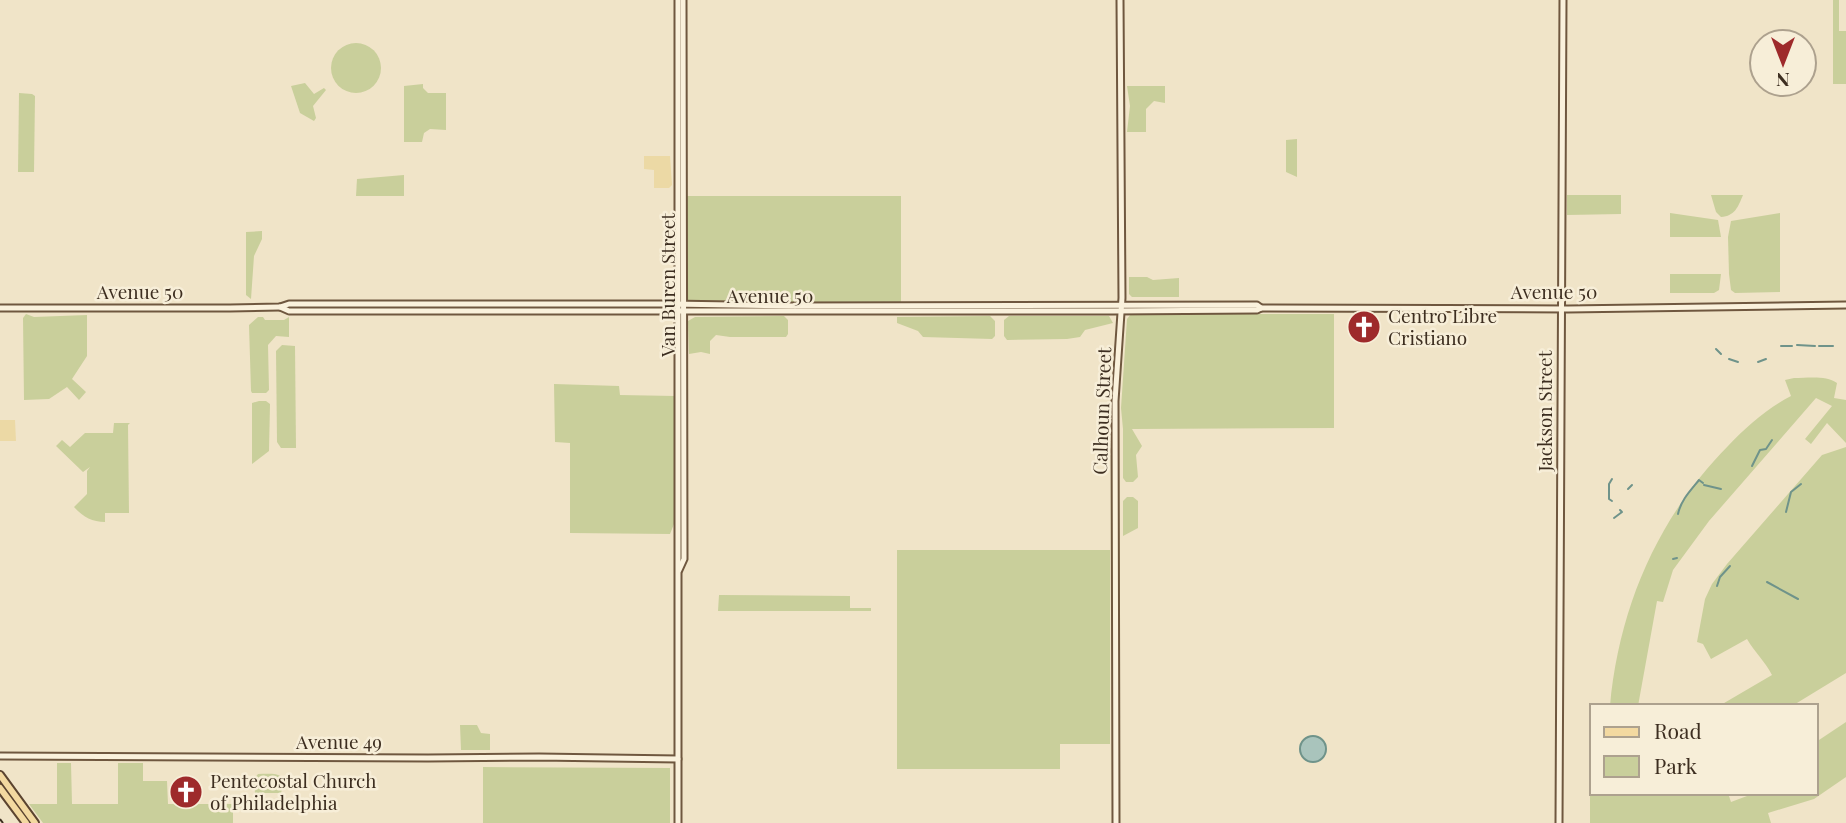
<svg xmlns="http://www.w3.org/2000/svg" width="1846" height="823" viewBox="0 0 1846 823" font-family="'Playfair Display',serif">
<rect width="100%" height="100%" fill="#f0e4c8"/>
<g fill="#c9cf9b">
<polygon points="1833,0 1839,0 1839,31 1846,31 1846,84 1833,84"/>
<circle cx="356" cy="68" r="25"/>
<polygon points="305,83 314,94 324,88 326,90 313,106 316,118 314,121 300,113 291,86"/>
<polygon points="423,84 423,88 428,93 446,93 446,130 430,129 424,133 422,142 404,142 404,86"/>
<polygon points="1127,86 1165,86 1165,103 1154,101 1146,109 1146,132 1127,132 1130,106"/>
<polygon points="19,93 32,94 35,96 34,172 18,172"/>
<polygon points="1297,139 1297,177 1286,172 1286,140"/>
<polygon points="404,175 404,196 356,196 357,179"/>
<polygon points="1567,195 1621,195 1621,214 1567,215"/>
<path d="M1711 195H1743C1738 207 1735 216 1721 217L1716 212Z"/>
<rect x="686" y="196" width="215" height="107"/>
<polygon points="1670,213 1718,220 1721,237 1670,237"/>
<polygon points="1780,213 1780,292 1735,293 1731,290 1729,274 1728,237 1731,221"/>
<polygon points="262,231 262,239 254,256 251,299 246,295 246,232"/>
<polygon points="1670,274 1721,274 1719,290 1714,293 1670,293"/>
<polygon points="1129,277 1147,277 1153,280 1179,278 1179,297 1132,297 1129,294"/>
<polygon points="26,314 34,317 87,315 87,356 72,379 86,392 79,400 67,387 49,399 24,400 23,318"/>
<polygon points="1131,314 1334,314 1334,428 1132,429 1142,446 1136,455 1138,477 1133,482 1126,482 1123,478 1123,429 1121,408 1127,319"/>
<polygon points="784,316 788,320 788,334 786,337 730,337 716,335 710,341 710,354 701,352 689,354 688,321 695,317"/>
<polygon points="990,316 995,321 995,336 992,339 923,337 918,331 897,323 897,317"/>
<polygon points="1009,316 1109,316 1113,323 1085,330 1080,337 1067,339 1007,340 1004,336 1004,320"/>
<polygon points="258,317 263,317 265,320 284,320 289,317 289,337 276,336 268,345 269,390 266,393 252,393 251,391 249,325"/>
<polygon points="282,345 295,346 296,448 281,448 277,442 276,351"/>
<path d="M1794 378C1808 378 1826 375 1837 383L1834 398 1846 400V443L1827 423 1811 444 1805 439 1832 406 1816 398 1709 521 1673 570 1663 602 1657 601 1638 706H1610C1619 607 1658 517 1728 446 1746 427 1768 408 1791 396L1785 380Z"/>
<polygon points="554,384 619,386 620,395 675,396 674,524 670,534 570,533 570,443 555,442"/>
<polygon points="259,401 266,401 270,404 269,451 252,464 252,403"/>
<path d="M114 423H130L128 425 129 513H105V522C92 522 83 517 74 507L87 494V471L90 467 83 472 56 446 62 440 70 447 85 433H113Z"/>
<path d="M1846 447V673L1792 706H1719L1772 675C1765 661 1755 653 1747 639L1711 659 1703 644 1697 642 1705 599 1712 584 1727 564 1822 455Z"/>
<polygon points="1127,497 1133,497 1138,501 1138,528 1123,536 1123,501"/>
<polygon points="897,550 1110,550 1110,744 1060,744 1060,769 897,769"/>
<polygon points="719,595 850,596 850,608 871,608 871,611 718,611"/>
<polygon points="1846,722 1846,777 1814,799 1768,813 1771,823 1590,823 1590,775 1592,773 1592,793 1728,793 1731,802 1755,793 1816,793 1816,742"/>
<polygon points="460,725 477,725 481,733 490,734 490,750 461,750"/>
<polygon points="57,763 71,763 72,804 118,804 118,763 143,763 143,781 167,781 168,804 233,804 233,823 43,823 29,804 57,804"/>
<polygon points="483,767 670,768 670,823 483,823"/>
<path d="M258 774C274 774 289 771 281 793H255L254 779Z"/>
</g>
<g fill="#ecd9a5">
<polygon points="644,156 670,156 672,185 669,188 654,188 654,170 644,169"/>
<polygon points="0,420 15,420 16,441 0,441"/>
</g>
<circle fill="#a9c4bc" stroke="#6f938a" stroke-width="2" cx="1313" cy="749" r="13"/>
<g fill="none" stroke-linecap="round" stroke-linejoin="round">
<g stroke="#6f938a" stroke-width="2">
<polyline points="1797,345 1815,346"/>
<polyline points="1781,346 1792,346"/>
<polyline points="1819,346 1833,346"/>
<polyline points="1716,349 1721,354"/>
<polyline points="1729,359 1738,362"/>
<polyline points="1758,362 1766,359"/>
<polyline points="1752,466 1760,450 1766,449 1772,440"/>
<polyline points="1612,479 1609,484 1609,499 1612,501"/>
<polyline points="1704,485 1721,489"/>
<polyline points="1628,489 1632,485"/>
<polyline points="1786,512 1791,492 1801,484"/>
<path d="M1678 514C1681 500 1690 491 1699 480L1703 483"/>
<polyline points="1614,518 1622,512 1620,510"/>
<polyline points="1673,559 1677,558"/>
<polyline points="1767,582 1798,599"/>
<polyline points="1717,586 1720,577 1730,566"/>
</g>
<defs>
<g id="secondary">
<polyline points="678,0 678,823"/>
<polyline points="280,307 289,311 1113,311 1257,310 1261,308 1568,309 1846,305"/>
<polyline points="0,308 230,308 280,307 289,304 671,304 791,306 1257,305 1261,308"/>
<polyline points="679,570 684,559 683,0"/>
<polyline points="0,756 428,758 539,757 678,759"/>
<polyline points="1116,823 1115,401 1122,298 1120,0"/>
<polyline points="1559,823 1563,0"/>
</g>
<g id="primary">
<polyline points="0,775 35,823"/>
<polyline points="0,788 26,823"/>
</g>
</defs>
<use href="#secondary" stroke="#6f573f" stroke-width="9"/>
<use href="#primary" stroke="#5b4430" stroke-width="10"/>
<use href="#secondary" stroke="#faf1dc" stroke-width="5"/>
<use href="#primary" stroke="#f3d9a0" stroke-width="6"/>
<polyline stroke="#3d2e20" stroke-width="2" stroke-dasharray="12 12" stroke-linecap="butt" points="0,819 3,823"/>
</g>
<defs>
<symbol id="church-disc" viewBox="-11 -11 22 22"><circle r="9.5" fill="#9e2a2b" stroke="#f7eed8"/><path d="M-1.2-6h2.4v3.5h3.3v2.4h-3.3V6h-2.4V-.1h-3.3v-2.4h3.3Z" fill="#fff"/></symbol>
</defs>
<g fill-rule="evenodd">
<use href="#church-disc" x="1345" y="308" width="38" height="38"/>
<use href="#church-disc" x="167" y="773" width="38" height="38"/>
</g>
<g text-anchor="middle" stroke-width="5" stroke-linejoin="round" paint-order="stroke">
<g font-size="19" fill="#3d2e20" stroke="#f7eed8">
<text transform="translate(668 285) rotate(-90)" y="7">Van Buren Street</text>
<text x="140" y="299">Avenue 50</text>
<text x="1554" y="299">Avenue 50</text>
<text x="770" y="303">Avenue 50</text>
<text transform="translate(1102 411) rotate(-88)" y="7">Calhoun Street</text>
<text transform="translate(1545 411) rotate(-90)" y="7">Jackson Street</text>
<text x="339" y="749">Avenue 49</text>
</g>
<g font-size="19" fill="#3d2e20" stroke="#f7eed8" text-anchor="start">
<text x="1388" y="323">Centro Libre<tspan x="1388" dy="22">Cristiano</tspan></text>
<text x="210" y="788">Pentecostal Church<tspan x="210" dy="22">of Philadelphia</tspan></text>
</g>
</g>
<rect x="1590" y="704" width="228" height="91" fill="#f7eed8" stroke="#ada18e" stroke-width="2"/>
<rect x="1604" y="727" width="35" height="10" fill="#f3d9a0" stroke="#ada18e" stroke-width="2"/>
<text x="1654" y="739" font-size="21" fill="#3d2e20">Road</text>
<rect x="1604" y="756" width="35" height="21" fill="#c9cf9b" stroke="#ada18e" stroke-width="2"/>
<text x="1654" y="774" font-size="21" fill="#3d2e20">Park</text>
<g transform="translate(1783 63) rotate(180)"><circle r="33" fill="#f7eed8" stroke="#ada18e" stroke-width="2"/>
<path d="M0-5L12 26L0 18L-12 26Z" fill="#9e2a2b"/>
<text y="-10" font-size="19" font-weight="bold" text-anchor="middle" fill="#3d2e20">N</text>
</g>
</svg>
